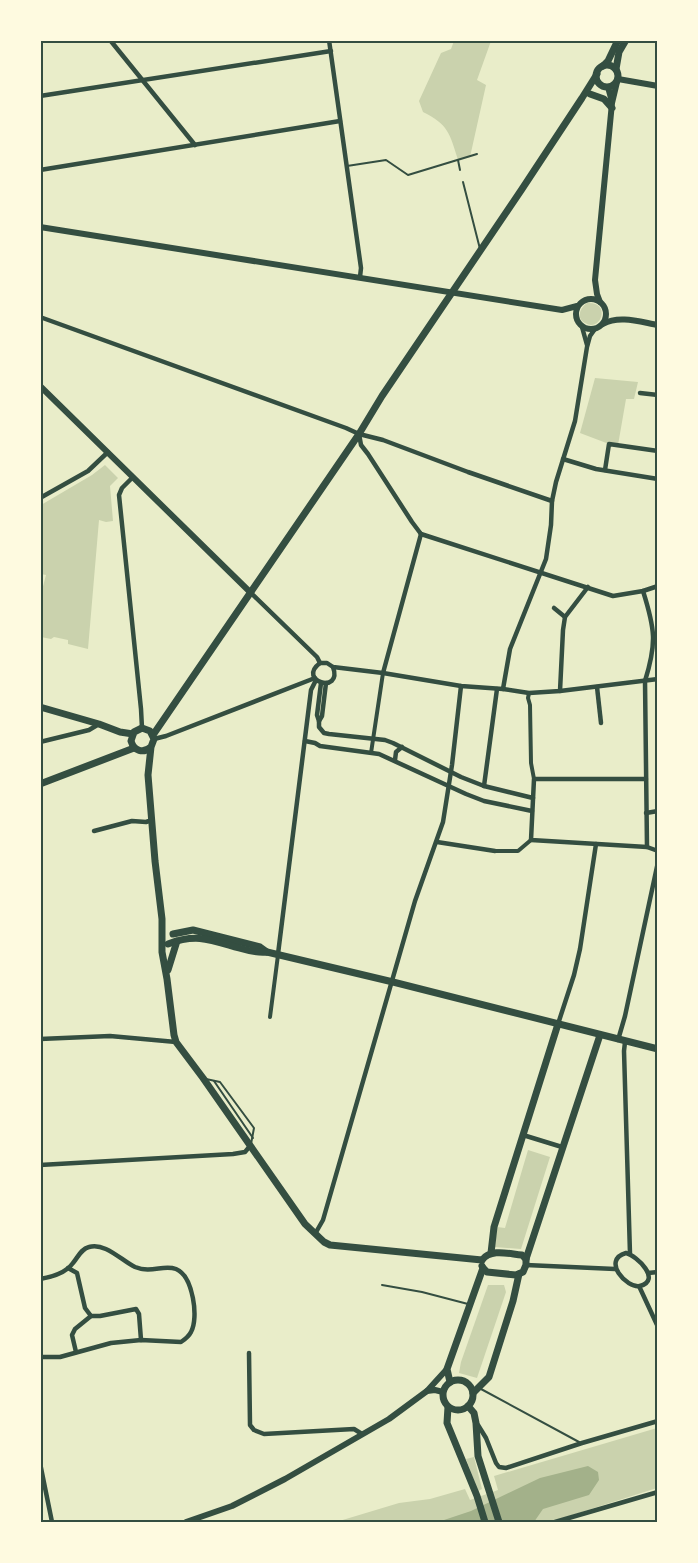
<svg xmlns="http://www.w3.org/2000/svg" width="698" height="1563" viewBox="0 0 698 1563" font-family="'IBM Plex Sans',sans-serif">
<rect width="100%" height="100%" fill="#e9edc9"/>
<g fill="#cad2ad">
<path d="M454 41H491L477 80 486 85 470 157 458 160C450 134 448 124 423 112L419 101 441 53 451 49Z"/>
<path d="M587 303C612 301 601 333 585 323 576 318 580 308 587 303Z"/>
<polygon points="595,378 638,382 634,399 626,399 618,445 609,444 580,433"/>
<polygon points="105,465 118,478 110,486 113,521 106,522 99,520 88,649 68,644 68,640 54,637 51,639 41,637 41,594 46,575 41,574 41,505 92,475"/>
<polygon points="528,1150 550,1157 521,1249 495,1247 497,1227 505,1228"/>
<polygon points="488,1285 504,1285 506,1292 477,1378 459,1373 461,1362"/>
<polygon points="657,1428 657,1488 550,1522 336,1522 399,1503 430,1499 465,1489 470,1500 498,1490 494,1476"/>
<polygon points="474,1457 482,1489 478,1491 466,1459"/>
</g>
<polygon fill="#a3b18a" points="588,1466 598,1472 599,1480 589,1495 543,1509 534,1522 438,1522 471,1511 540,1478"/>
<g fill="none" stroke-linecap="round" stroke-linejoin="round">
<g stroke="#344e41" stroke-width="2">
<polyline points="458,160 460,170"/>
<polyline points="347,166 386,160 408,175 477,154"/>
<polyline points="463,182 480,249"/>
<polyline points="206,1079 220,1082 254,1128 251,1144"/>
<polyline points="214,1081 253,1138"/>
<polyline points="382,1285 422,1292 468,1304"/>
<polyline points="481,1389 579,1442"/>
</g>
<g stroke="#344e41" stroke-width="4">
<polyline points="529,693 528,698 530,705 531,763 534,779"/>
<polyline points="371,753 383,673"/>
<polyline points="495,851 518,851 531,840"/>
<polyline points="270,1017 278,955"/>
</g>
<g stroke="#344e41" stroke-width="4.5">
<polyline points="110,40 195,145"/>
<polyline points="329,40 361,268 360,277"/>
<polyline points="40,96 331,51"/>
<polyline points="40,170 340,121"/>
<polyline points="40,317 346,428 359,434 383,440 468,472 552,501"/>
<polyline points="582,327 587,345"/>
<polyline points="640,393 658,395"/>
<polyline points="359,434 361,445 368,454 412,522 421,534"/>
<polyline points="563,459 596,469 658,479"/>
<polyline points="605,470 609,444 658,451"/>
<polyline points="133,477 122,488 119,495 141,709 142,728"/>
<polyline points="40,498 88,471 108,452"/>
<polyline points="421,534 613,596 643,591 658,586"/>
<path d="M643 591C655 629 657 643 645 681L647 847"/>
<polyline points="250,592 317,657 320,663"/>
<polyline points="554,608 565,617"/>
<polyline points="320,663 327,663 333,667 383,673 461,686 503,689 529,693 560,691 658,679"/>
<path d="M320 663C296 681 343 695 333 667"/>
<polyline points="383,673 421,534"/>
<polyline points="321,683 317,715 319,721 319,727 324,733 329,734 385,740 393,743 461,777 484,786 533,798"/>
<polyline points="597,687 601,723"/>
<polyline points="503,689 510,649 546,559 551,525 552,501 556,482 575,421 587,347 590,336 595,329"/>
<polyline points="560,691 563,630 565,617 588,587"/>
<polyline points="319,721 322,716 326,683"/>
<polyline points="154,739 166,736 315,678"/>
<polyline points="305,741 315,743 320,746 379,754 466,794 484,801 532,811"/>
<polyline points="40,742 89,730 99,724"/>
<polyline points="395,760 396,752 402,747"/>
<polyline points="646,779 534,779 531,840 647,847 658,851"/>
<polyline points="484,786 497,689"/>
<polyline points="646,813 658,811"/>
<polyline points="94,831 132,821 146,822 152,820"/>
<polyline points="437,842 495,851"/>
<polyline points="278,954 311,690 316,680"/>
<polyline points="558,1024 574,975 580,949 596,844"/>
<polyline points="40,1039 110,1036 176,1042"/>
<polyline points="618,1040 625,1016 658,862"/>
<polyline points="625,1042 624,1051 630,1254"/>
<polyline points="523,1135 562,1147"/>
<polyline points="40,1165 233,1154 245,1152 250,1146"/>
<polyline points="315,1234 323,1220 415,901 443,822 452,765 461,686"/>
<path d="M626 1253C637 1256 662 1280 640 1286 627 1289 601 1260 626 1253Z"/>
<polyline points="526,1265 615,1269"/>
<polyline points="68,1268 77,1273 85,1308 91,1316 100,1316 136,1309 139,1314 141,1340"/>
<polyline points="648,1273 658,1272"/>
<path d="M40 1279C52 1277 66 1273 73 1263 78 1257 81 1249 89 1247 105 1242 122 1261 135 1267 152 1274 163 1264 176 1269 193 1276 199 1318 191 1332 189 1336 184 1340 181 1342L141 1340 111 1343 60 1357H40"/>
<polyline points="639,1286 658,1327"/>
<polyline points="76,1352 72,1335 75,1329 91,1316"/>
<polyline points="249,1353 250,1425 254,1430 264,1434 354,1429 362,1434"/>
<polyline points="478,1425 486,1438 496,1463 499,1467 506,1468 582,1443 658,1421"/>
<polyline points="40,1463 52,1522"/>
<polyline points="555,1522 658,1492"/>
</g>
<g stroke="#344e41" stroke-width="6">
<polyline points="618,79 658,86"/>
<polyline points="608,87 612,102"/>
<polyline points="40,227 562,310 577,306"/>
<circle cx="591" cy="314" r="15"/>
<polyline points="600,302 597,294 595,280 612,103 617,82"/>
<path d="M603 324C619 315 640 322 658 325"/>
<polyline points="40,386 250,592"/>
<polyline points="427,1391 447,1369"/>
<polyline points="186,1522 232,1506 285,1479 389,1419 427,1391 435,1390 443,1392"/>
</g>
<g stroke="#344e41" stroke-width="7">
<circle cx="607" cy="76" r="11"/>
<polyline points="603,66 608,61 618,40"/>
<polyline points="616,69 619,52 626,40"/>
<polyline points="590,94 604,99 612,108"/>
<polyline points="40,707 99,724 120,732 133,734"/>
<polyline points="153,735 359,434 382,396 522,189 582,98 597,74"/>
<path d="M151 747C143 754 134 751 131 741L134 732 142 728 150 731 154 739 151 747 148 775 155 861 162 919V952L167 979 174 1035 176 1042 203 1078 305 1224 324 1242 330 1245 482 1260"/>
<polyline points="40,784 134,748"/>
<polyline points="173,934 193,930 260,947 267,952"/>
<path d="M168 944C197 933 211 940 239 948 249 951 257 953 267 952L393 982 658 1049"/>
<polyline points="168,970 177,941"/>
<polyline points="491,1253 494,1227 558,1024"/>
<path d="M482 1260C491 1248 509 1254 522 1255L526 1259"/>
<polyline points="483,1268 487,1272 516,1275 523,1272 526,1265 526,1259 600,1035"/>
<circle cx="458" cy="1395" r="15"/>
<polyline points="450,1382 447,1369 483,1268 482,1266"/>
<polyline points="473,1393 489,1377 513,1301 519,1274"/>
<polyline points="468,1406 474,1413 476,1423 478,1456 499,1522"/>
<polyline points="448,1407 447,1423 477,1496 485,1522"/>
</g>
</g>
<rect width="698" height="1563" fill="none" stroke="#fefae0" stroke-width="84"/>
<rect x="42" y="42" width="614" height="1479" fill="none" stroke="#344e41" stroke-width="2"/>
</svg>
